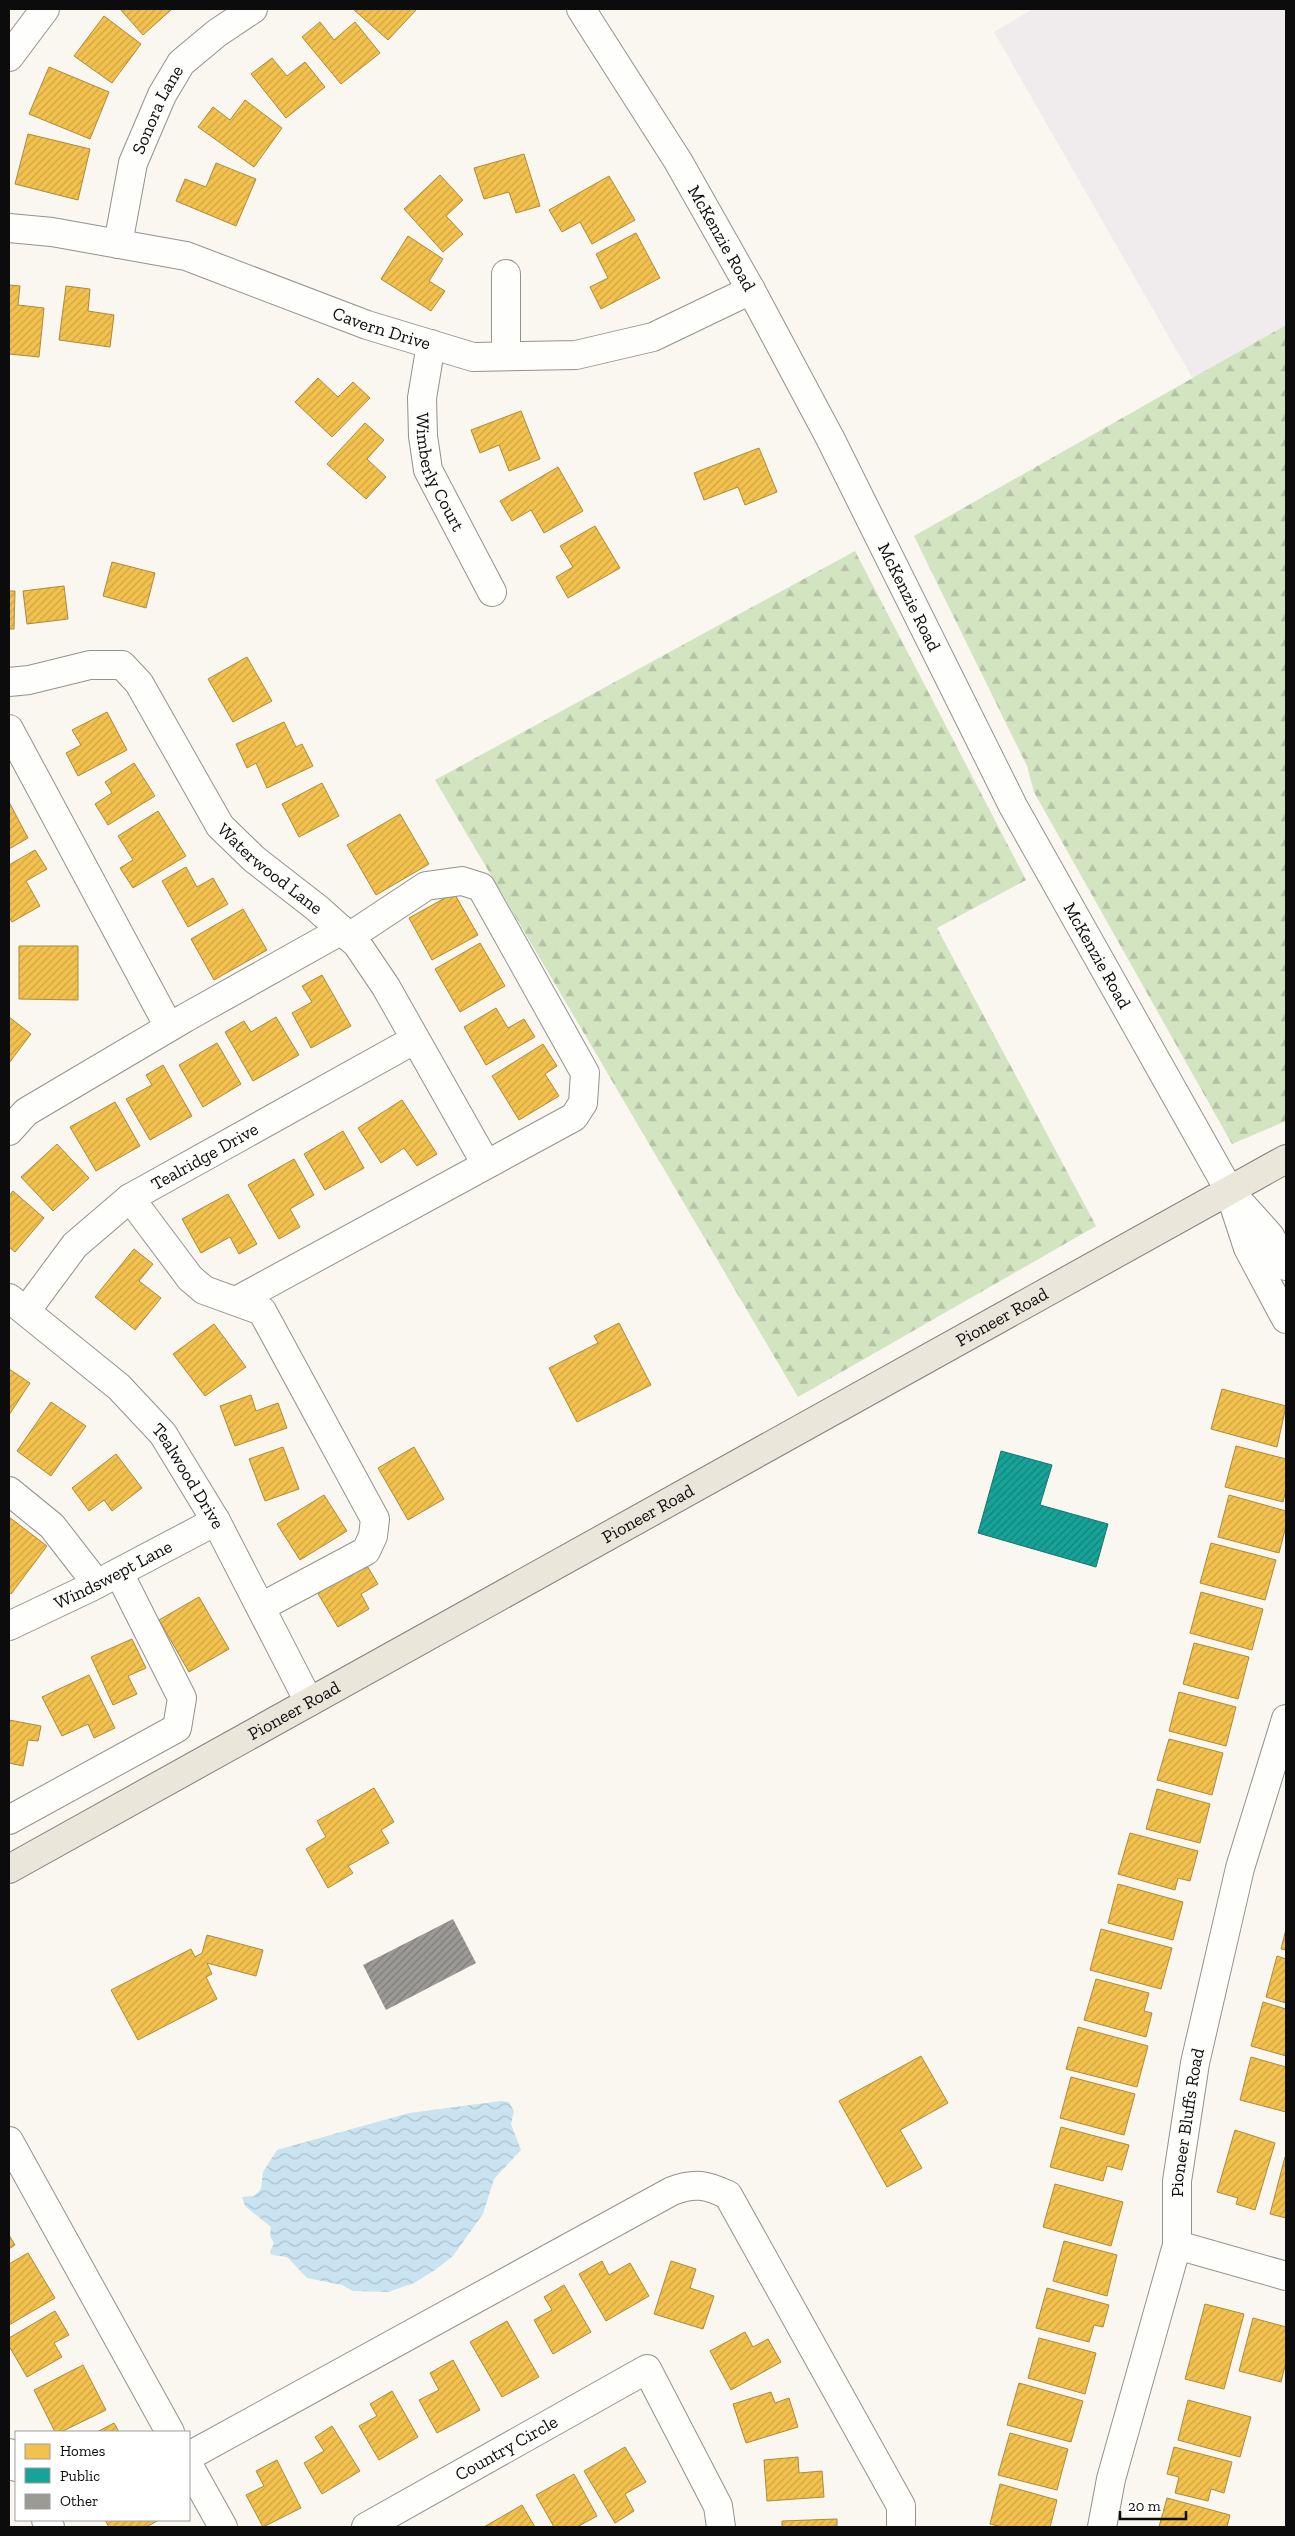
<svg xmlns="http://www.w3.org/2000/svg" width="1295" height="2536" viewBox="0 0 1295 2536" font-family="'Zilla Slab',serif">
<defs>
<pattern id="forest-firs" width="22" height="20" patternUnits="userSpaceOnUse" patternTransform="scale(1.25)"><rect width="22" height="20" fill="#d3e4c1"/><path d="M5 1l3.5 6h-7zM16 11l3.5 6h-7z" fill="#b4c2a5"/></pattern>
<pattern id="water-waves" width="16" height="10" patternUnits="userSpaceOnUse" patternTransform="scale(1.25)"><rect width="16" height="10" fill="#c9e3f0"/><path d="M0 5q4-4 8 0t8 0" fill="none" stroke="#abc2cd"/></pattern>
<pattern id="homes-hatch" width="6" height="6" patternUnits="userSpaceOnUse" patternTransform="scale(1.25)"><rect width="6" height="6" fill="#f2c14e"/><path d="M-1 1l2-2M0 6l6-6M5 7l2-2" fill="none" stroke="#cea543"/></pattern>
<pattern id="public-hatch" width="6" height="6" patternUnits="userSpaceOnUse" patternTransform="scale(1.25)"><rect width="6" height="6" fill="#17a398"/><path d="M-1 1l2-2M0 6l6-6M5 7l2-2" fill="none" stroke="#13837a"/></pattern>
<pattern id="building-hatch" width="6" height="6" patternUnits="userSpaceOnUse" patternTransform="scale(1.25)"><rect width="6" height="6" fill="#9c9a96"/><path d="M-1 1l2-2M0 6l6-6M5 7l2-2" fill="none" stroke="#7e7c79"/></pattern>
</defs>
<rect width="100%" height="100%" fill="#f9f7f0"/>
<polygon fill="#f0ebed" points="1033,9 1286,9 1286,325 1193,379 994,32"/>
<g fill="url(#forest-firs)">
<polygon points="1286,325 1286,1121 1232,1144 1034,792 1027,766 914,536"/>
<polygon points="855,551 1026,880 937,928 1096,1226 798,1397 435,780"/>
</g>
<polygon fill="url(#water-waves)" points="501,2101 509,2102 514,2111 511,2124 521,2150 494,2179 483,2214 453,2256 435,2270 414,2283 388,2292 353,2291 342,2285 307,2278 287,2257 272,2255 270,2252 274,2243 270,2236 271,2227 245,2206 242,2197 254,2196 261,2189 263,2172 277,2150 409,2113"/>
<g fill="url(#homes-hatch)" stroke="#ad8b3a">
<polygon points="120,9 172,9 143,35"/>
<polygon points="353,9 417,9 388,40"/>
<polygon points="104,16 141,44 112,83 74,56"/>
<polygon points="320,22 334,40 355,22 380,53 341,84 302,37"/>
<polygon points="272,58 287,76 305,62 325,87 286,118 251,74"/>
<polygon points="49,67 109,92 90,139 29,114"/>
<polygon points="245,100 282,128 254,167 198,127 213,107 230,120"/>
<polygon points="28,134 90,149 78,200 15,184"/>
<polygon points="524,154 540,206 516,213 509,192 484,199 474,168"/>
<polygon points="216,163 256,179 236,226 176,201 185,179 206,187"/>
<polygon points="440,175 463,200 446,216 463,234 443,252 404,209"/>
<polygon points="609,176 635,220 592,244 580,222 562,232 549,210"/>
<polygon points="636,233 660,278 601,309 590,287 608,278 596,254"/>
<polygon points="408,236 443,259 429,281 445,291 431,311 381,279"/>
<polygon points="9,285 20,286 18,305 44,308 39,357 9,354"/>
<polygon points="66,286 90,289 88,311 114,315 110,347 59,340"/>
<polygon points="318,378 338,397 353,382 370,398 332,437 295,402"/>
<polygon points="521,411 540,459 509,471 499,445 480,453 471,430"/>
<polygon points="365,423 384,440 367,459 386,477 366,499 327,464"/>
<polygon points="759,448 777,492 745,505 738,487 704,500 694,473"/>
<polygon points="558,467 583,511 544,533 531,510 512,521 500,501"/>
<polygon points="595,526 620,568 568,598 556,577 573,567 560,546"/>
<polygon points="112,562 155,573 146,608 103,596"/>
<polygon points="64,586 68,619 27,624 23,591"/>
<polygon points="9,591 15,591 14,629 9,629"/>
<polygon points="247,657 272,701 233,722 208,679"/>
<polygon points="107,712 127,750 78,776 66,753 81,745 72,730"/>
<polygon points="284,722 296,747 302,744 313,766 267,788 256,763 247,768 236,744"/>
<polygon points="134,763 155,796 108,825 95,804 112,793 105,782"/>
<polygon points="322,783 339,816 299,837 282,804"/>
<polygon points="9,802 28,838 9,849"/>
<polygon points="158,811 186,856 133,888 120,868 133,860 118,836"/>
<polygon points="400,814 429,864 376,895 347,845"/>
<polygon points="35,850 47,869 26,881 40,906 12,922 9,917 9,865"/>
<polygon points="186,867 197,887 213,878 228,904 188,927 162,881"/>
<polygon points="454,893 478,935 432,960 409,918"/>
<polygon points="243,909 267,950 214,980 191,939"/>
<polygon points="480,943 505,986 460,1012 435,969"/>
<polygon points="19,946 78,946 78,1000 19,999"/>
<polygon points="322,975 351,1026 311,1048 292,1013 312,1002 302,986"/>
<polygon points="496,1008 508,1028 524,1019 535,1037 486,1065 464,1027"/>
<polygon points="9,1017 31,1034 9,1063"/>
<polygon points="276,1017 299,1055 253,1081 225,1032 244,1021 251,1032"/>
<polygon points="217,1043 241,1084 203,1107 179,1065"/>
<polygon points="543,1044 557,1066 545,1074 559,1096 519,1120 492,1076"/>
<polygon points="163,1065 192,1116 150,1140 126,1099 152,1085 146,1075"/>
<polygon points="402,1100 437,1154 417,1166 404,1148 381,1163 358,1128"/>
<polygon points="115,1102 140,1146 96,1171 70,1127"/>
<polygon points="343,1131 364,1168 325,1190 304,1154"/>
<polygon points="57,1144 89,1178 53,1211 21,1177"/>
<polygon points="294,1159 314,1195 290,1209 300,1227 279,1239 248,1185"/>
<polygon points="13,1191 44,1218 15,1252 9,1247 9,1196"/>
<polygon points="228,1194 257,1244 239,1254 230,1237 201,1253 182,1219"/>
<polygon points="134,1249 153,1264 139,1281 161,1298 135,1330 95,1297"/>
<polygon points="619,1323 651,1385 577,1422 549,1368 598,1343 594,1336"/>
<polygon points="214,1324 246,1367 205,1396 173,1354"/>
<polygon points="9,1369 30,1383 9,1415"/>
<polygon points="1222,1389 1286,1406 1277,1447 1211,1429"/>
<polygon points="251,1395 256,1411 278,1403 287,1428 235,1446 220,1406"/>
<polygon points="51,1402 86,1426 51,1476 17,1451"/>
<polygon points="1236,1446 1286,1459 1286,1490 1283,1502 1225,1487"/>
<polygon points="283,1447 299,1489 265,1501 249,1459"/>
<polygon points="414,1447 444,1499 408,1520 378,1468"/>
<polygon points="116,1454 142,1488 112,1511 104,1500 89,1511 72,1488"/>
<polygon points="324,1495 347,1531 300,1560 277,1524"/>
<polygon points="1229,1495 1286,1511 1286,1526 1279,1553 1218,1537"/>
<polygon points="9,1517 47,1546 11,1594 9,1592"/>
<polygon points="1211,1543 1276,1560 1265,1600 1200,1583"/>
<polygon points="366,1564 378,1584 361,1594 369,1609 338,1627 317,1592"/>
<polygon points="1201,1592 1263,1609 1252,1650 1190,1633"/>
<polygon points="199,1597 229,1649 189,1672 159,1620"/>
<polygon points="132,1639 146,1668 128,1676 137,1694 113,1705 91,1657"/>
<polygon points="1194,1643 1249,1657 1238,1699 1183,1684"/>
<polygon points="89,1675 115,1728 94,1738 88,1724 62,1736 42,1697"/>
<polygon points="1179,1692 1236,1707 1226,1746 1169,1731"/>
<polygon points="9,1720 41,1726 38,1741 28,1740 23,1766 9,1763"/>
<polygon points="1169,1739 1223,1753 1212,1795 1157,1780"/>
<polygon points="374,1788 394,1822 381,1830 389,1843 348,1866 353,1873 328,1888 306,1849 326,1837 317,1821"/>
<polygon points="1157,1789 1210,1804 1200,1843 1146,1829"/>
<polygon points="1130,1833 1198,1851 1190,1881 1178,1878 1175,1890 1118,1874"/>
<polygon points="1118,1884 1183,1902 1173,1940 1108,1923"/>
<polygon points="1101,1929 1172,1948 1161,1989 1090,1970"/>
<polygon points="1286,1929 1286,1950 1281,1949"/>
<polygon points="207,1935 263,1950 256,1976 207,1963 212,1974 206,1977 217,1999 138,2040 111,1990 191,1949 195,1957 202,1953"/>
<polygon points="1277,1956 1286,1959 1286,2003 1266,1997"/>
<polygon points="1096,1979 1149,1993 1144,2011 1152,2013 1146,2037 1084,2020"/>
<polygon points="1263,2002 1286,2009 1286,2056 1251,2046"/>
<polygon points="1078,2027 1148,2046 1137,2087 1066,2069"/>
<polygon points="921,2056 948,2103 900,2130 922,2168 887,2187 839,2101"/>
<polygon points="1251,2057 1286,2067 1286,2112 1240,2100"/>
<polygon points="1071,2077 1135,2094 1124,2135 1060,2118"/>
<polygon points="1061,2127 1129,2145 1122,2170 1107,2166 1103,2181 1050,2167"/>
<polygon points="1235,2130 1275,2143 1255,2210 1236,2204 1238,2198 1217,2192"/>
<polygon points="1285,2157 1286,2157 1286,2218 1270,2214"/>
<polygon points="1055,2184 1123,2202 1111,2246 1043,2227"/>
<polygon points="9,2235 15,2245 9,2249"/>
<polygon points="1064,2241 1117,2255 1107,2296 1053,2281"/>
<polygon points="28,2253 55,2298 9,2325 9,2264"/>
<polygon points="602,2261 609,2275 630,2263 649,2296 606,2321 579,2274"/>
<polygon points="671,2261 696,2269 690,2288 714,2296 703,2329 654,2314"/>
<polygon points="564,2285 591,2332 553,2354 534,2320 552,2310 544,2297"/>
<polygon points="1047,2288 1109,2305 1103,2327 1094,2325 1089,2342 1036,2328"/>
<polygon points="1205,2304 1244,2314 1224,2389 1185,2379"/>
<polygon points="55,2311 69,2335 54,2343 62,2357 27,2377 9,2346 9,2338"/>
<polygon points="1253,2318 1286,2327 1286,2362 1281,2382 1239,2371"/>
<polygon points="507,2321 539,2377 502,2397 470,2342"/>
<polygon points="745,2332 753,2347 768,2339 781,2362 731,2390 710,2351"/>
<polygon points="1039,2338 1096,2353 1085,2394 1028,2378"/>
<polygon points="453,2360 480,2410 437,2433 419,2400 439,2390 430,2373"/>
<polygon points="83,2365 106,2410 61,2432 55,2432 34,2390"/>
<polygon points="1019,2383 1083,2401 1071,2442 1007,2425"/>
<polygon points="392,2391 418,2437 379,2460 359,2426 377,2416 370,2404"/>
<polygon points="771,2392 775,2403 789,2398 798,2427 746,2443 733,2404"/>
<polygon points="1188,2400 1251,2417 1240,2457 1178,2440"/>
<polygon points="114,2423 119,2432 97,2432"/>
<polygon points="332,2426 360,2471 322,2494 304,2463 324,2451 315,2437"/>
<polygon points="1010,2433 1068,2449 1057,2490 998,2475"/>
<polygon points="625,2447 646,2482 625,2494 634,2511 615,2523 584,2471"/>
<polygon points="1174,2447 1232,2462 1224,2493 1211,2489 1208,2501 1175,2493 1179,2477 1167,2474"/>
<polygon points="798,2457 799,2473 822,2471 824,2497 767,2501 764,2460"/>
<polygon points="277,2460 301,2508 263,2527 246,2495 264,2486 256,2471"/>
<polygon points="574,2474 597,2516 577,2527 554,2527 536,2495"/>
<polygon points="1000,2484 1057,2500 1050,2527 1002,2527 990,2524"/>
<polygon points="1167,2498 1230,2515 1227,2527 1159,2527"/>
<polygon points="522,2505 535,2527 484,2527"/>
<polygon points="837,2519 837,2527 782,2527 782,2521"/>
<polygon points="105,2520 159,2520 146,2527 109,2527"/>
</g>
<polygon fill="url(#public-hatch)" stroke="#14766e" points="1001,1451 1052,1465 1040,1505 1108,1524 1096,1567 978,1533"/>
<polygon fill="url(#building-hatch)" points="453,1919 476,1963 386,2010 363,1965"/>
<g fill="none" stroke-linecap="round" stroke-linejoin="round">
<defs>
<g id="minor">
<path id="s1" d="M581 9 678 161 751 290 830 438 1013 806 1229 1190 1248 1248 1286 1319"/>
<polyline points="9,57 45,9"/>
<path id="s2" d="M9 228 52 232 186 256 367 325 473 357 576 355 653 337 751 290"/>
<path id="s3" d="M118 244 133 163 162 95 181 63 217 33 253 9"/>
<path id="s4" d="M431 344 422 398 423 436 428 470 492 592"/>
<polyline points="506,356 506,274"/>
<path id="s5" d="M9 682 29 680 90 665H122L139 683 220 826 254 859 317 908 357 944 386 987 486 1164"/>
<polyline points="9,729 169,1027"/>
<polyline points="9,1131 26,1112 185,1018 342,930"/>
<polyline points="1235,1197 1270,1236 1286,1266"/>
<polyline points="130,1198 190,1278 204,1290 262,1311 375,1519 373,1536 366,1551 261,1607"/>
<path id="s6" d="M9 1298 119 1387 163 1434 216 1521 309 1702"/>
<polyline points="236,1301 574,1117 583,1103 585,1073 481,887 462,881 426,886 349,937"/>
<path id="s7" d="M26 1311 75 1245 130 1198 414 1040"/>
<polyline points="9,1491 52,1526 97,1584"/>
<path id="s8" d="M9 1626 91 1587 216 1521"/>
<polyline points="9,1820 177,1728 182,1698 119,1573"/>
<polyline points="9,2141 170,2432"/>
<polyline points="1177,2245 1286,2276"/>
<polyline points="9,2453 16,2467"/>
<path d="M189 2456 672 2191C695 2182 707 2185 728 2195L901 2506V2527"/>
<polyline points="189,2466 223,2527"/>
<polyline points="46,2520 50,2527"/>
<path id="s9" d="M366 2527 647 2369 718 2506 721 2527"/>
<path id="s10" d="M1102 2527 1111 2479 1177 2245V2181L1195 2063 1240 1868 1286 1719"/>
</g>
<g id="major">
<path id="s11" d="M9 1869 1286 1159"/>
</g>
</defs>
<use href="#minor" stroke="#93928f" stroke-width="30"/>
<use href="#major" stroke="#807f7c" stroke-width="30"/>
<use href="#minor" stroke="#fefefd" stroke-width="28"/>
<use href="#major" stroke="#eae6da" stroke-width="28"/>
</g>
<g text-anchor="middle" stroke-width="5" stroke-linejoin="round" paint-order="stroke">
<g font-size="18" fill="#0c0c0c" stroke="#fff">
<text dy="6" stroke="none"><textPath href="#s3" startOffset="141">Sonora Lane</textPath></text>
<text dy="6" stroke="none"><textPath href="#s1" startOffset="269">McKenzie Road</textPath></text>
<text dy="6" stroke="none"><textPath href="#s2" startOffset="388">Cavern Drive</textPath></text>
<text dy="6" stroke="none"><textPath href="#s4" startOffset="132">Wimberly Court</textPath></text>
<text dy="6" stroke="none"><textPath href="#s1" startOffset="674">McKenzie Road</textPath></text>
<text dy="6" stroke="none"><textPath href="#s5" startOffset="370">Waterwood Lane</textPath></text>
<text dy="6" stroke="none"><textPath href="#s1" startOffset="1079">McKenzie Road</textPath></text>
<text dy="6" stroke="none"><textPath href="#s7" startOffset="240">Tealridge Drive</textPath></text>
<text dy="6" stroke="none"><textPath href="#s11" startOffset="1136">Pioneer Road</textPath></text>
<text dy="6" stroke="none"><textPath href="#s6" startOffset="255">Tealwood Drive</textPath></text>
<text dy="6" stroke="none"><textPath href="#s11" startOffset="731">Pioneer Road</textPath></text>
<text dy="6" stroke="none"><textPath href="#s8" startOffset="116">Windswept Lane</textPath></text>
<text dy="6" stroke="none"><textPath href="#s11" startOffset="326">Pioneer Road</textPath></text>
<text dy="6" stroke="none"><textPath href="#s10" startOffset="415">Pioneer Bluffs Road</textPath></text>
<text dy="6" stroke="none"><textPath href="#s9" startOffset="161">Country Circle</textPath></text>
</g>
</g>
<rect width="1295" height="2536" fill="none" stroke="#0c0c0c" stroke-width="20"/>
<rect x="15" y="2431" width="175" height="90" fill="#ffffff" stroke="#9e9e9e"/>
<rect x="25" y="2444" width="25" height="15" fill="#f2c14e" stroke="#9e9e9e"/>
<text x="60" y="2456" font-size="15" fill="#0c0c0c">Homes</text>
<rect x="25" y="2468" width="25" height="15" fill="#17a398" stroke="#9e9e9e"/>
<text x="60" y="2481" font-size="15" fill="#0c0c0c">Public</text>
<rect x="25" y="2494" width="25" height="15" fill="#9c9a96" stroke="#9e9e9e"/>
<text x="60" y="2506" font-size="15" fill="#0c0c0c">Other</text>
<path d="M1120 2511v8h66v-8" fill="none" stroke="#0c0c0c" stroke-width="2.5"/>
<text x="1128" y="2511" font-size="15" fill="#0c0c0c" stroke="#ffffff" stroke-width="4" paint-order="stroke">20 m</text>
</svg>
